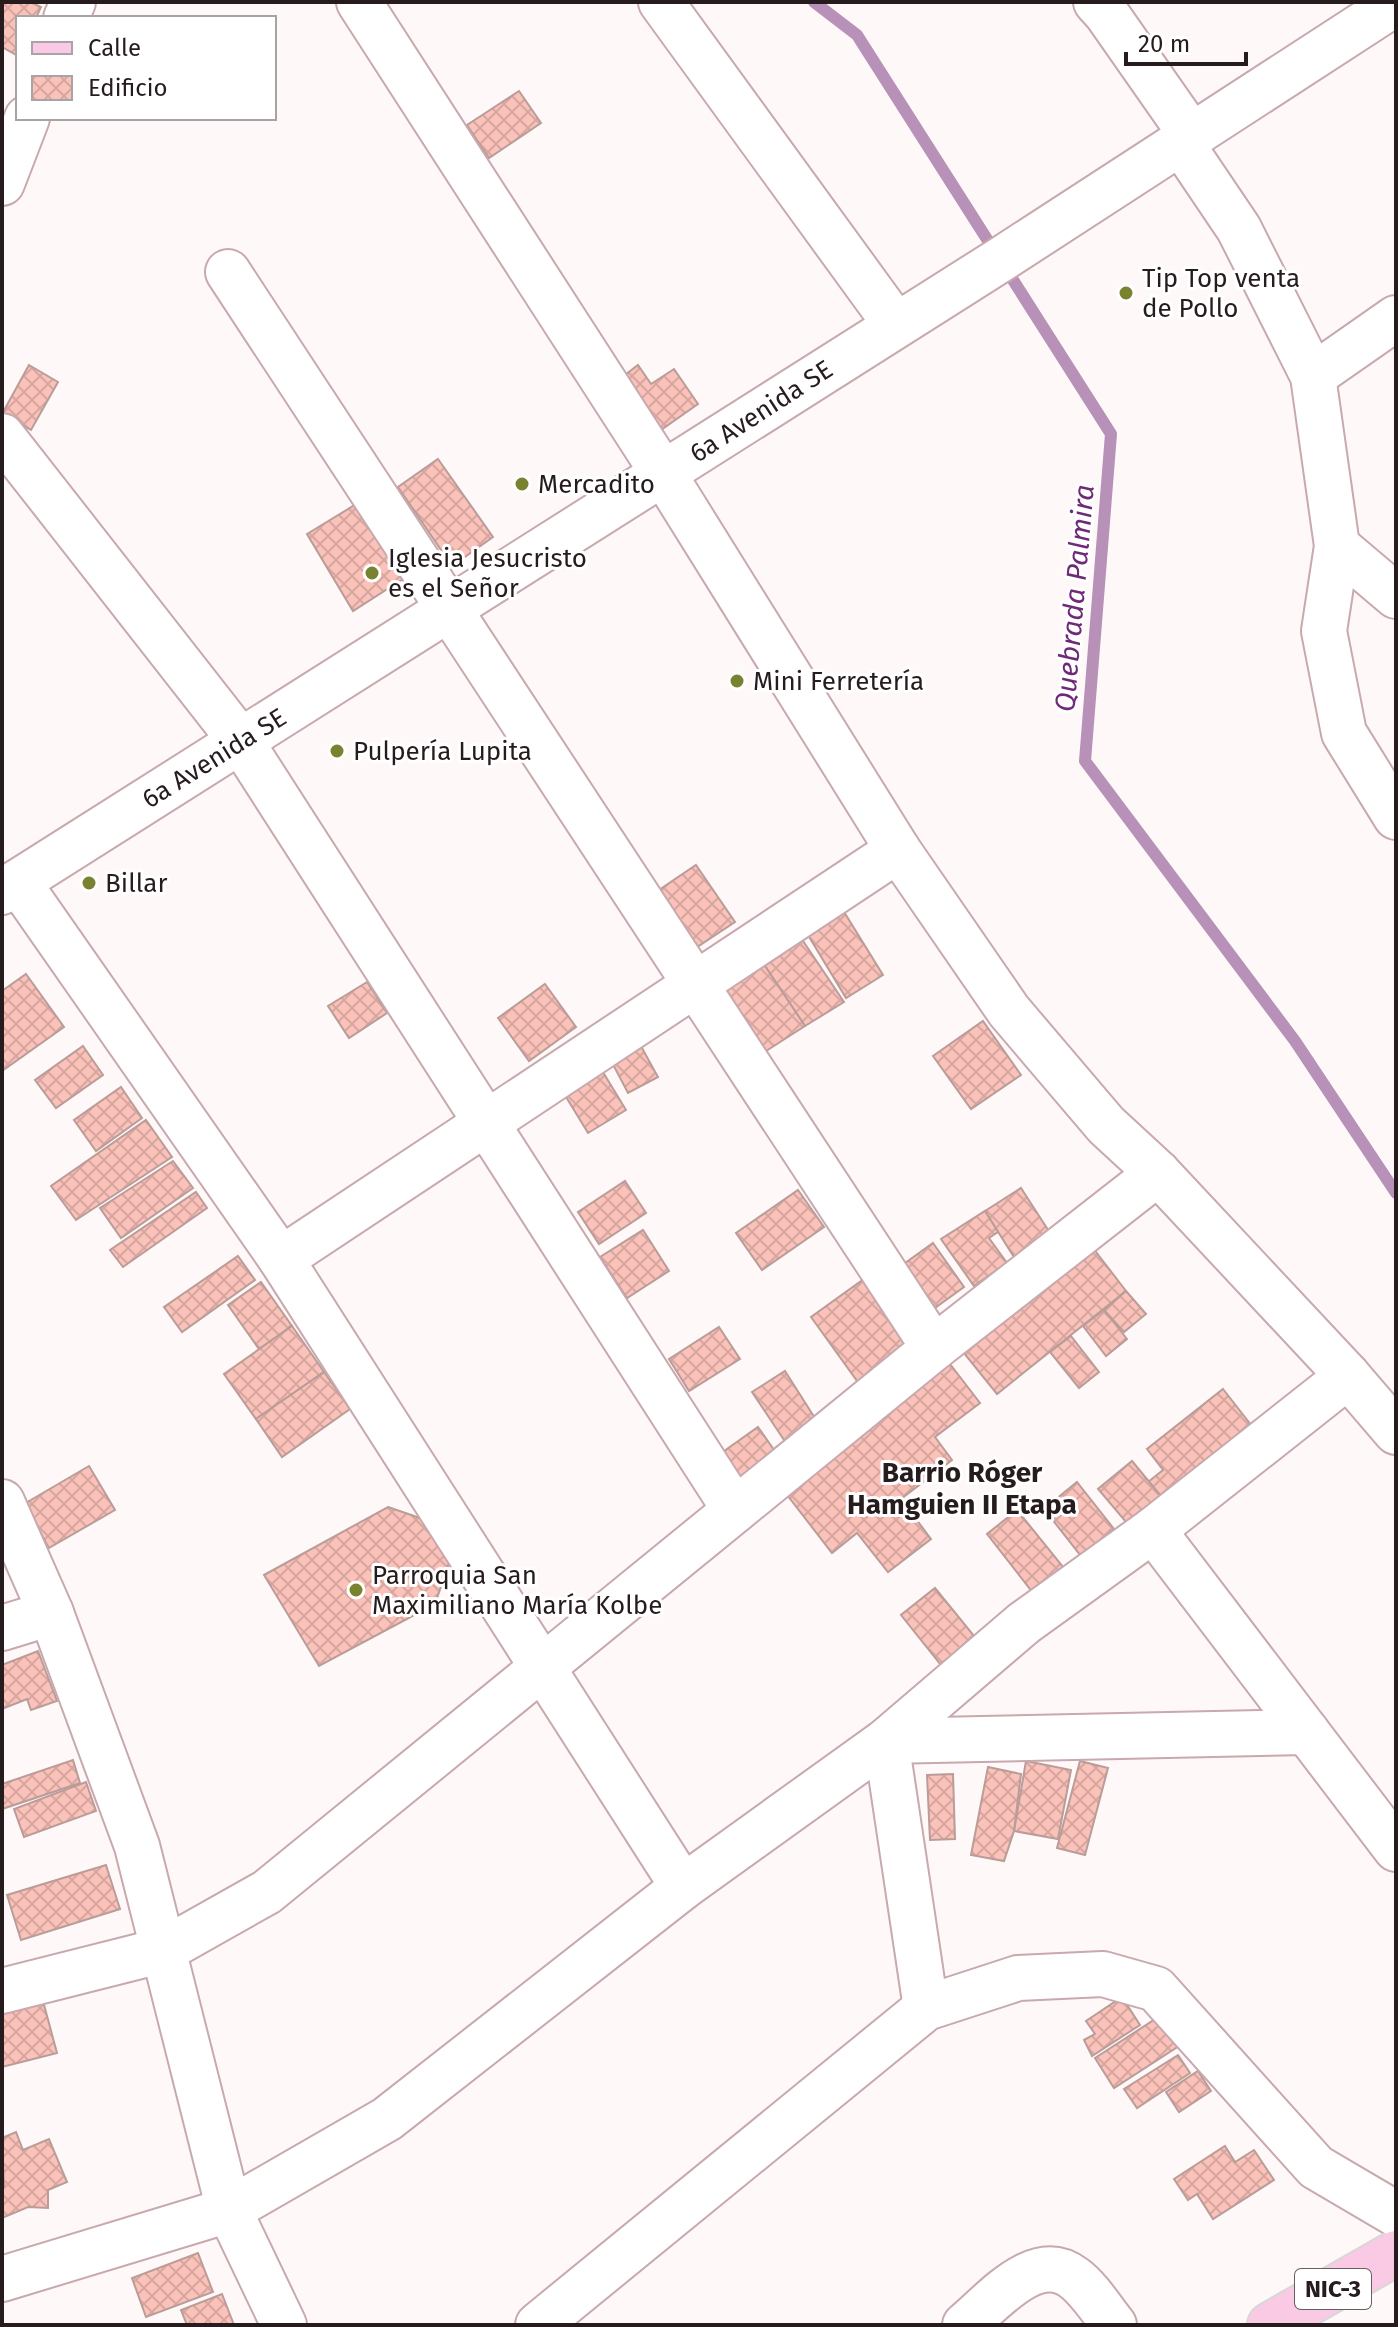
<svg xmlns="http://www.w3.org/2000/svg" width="1398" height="2327" viewBox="0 0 1398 2327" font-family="'Fira Sans',sans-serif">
<defs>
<pattern id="building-cross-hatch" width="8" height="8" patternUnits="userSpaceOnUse" patternTransform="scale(2)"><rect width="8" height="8" fill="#fbc2ba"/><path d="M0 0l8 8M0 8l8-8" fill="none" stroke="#d7a69f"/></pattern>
</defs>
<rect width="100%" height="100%" fill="#fff8f9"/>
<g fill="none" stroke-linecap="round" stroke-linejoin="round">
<polyline stroke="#b791b8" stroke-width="12" points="814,2 857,35 1111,434 1085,761 1295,1041 1396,1193"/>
</g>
<g fill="url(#building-cross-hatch)" stroke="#ba9c98" stroke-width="2">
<polygon points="2,2 30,2 41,7 36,18 18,18 18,56 2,47"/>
<polygon points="519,91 541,123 489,158 467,125"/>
<polygon points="29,365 58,382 31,430 2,414"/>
<polygon points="638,365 651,384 674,369 698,404 658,432 621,378"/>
<polygon points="438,459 493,537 452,566 398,487"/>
<polygon points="358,503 403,579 353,611 307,534"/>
<polygon points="696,865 735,922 694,949 656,892"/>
<polygon points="841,907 883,975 846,998 805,930"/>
<polygon points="799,935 844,1002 805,1026 761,960"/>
<polygon points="761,960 805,1026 763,1053 720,988"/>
<polygon points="26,974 64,1027 2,1071 2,991"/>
<polygon points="367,982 387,1013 349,1038 328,1006"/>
<polygon points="545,984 576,1027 529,1061 498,1018"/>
<polygon points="983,1021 1021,1075 971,1109 933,1056"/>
<polygon points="637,1039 658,1077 628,1093 608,1055"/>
<polygon points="83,1046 103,1075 56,1108 35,1080"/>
<polygon points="598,1064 626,1110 588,1133 560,1087"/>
<polygon points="121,1087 142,1118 96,1151 74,1120"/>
<polygon points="146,1120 172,1157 76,1220 51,1186"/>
<polygon points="173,1161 193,1188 121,1238 100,1208"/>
<polygon points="625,1181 646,1213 599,1244 578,1212"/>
<polygon points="1021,1188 1050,1233 1014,1257 985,1211"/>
<polygon points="798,1190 824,1227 762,1270 736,1233"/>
<polygon points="196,1192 207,1208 123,1267 110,1250"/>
<polygon points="985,1211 998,1232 989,1238 1007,1263 974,1286 941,1239"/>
<polygon points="643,1230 669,1271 627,1298 600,1257"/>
<polygon points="933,1243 964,1287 932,1310 901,1266"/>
<polygon points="1093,1248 1126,1291 997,1394 963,1352"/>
<polygon points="238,1256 255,1280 182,1332 164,1307"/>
<polygon points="864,1279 913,1347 860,1385 811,1317"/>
<polygon points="261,1282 292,1326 259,1349 228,1305"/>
<polygon points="1126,1291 1146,1314 1124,1332 1104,1310"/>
<polygon points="1104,1310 1127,1339 1106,1356 1083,1326"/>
<polygon points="292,1326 324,1372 256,1419 224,1374"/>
<polygon points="719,1327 740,1359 689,1391 669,1359"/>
<polygon points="1071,1336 1099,1372 1079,1388 1050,1352"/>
<polygon points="950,1364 980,1403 935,1437 952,1460 901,1499 931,1539 888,1572 857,1533 832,1553 784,1491"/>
<polygon points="785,1371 818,1423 786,1443 752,1392"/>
<polygon points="324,1372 350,1409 282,1457 256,1419"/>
<polygon points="1223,1389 1255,1430 1165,1501 1148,1482 1163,1470 1147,1449"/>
<polygon points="758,1427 779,1457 741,1483 720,1454"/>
<polygon points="1132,1461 1165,1501 1132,1529 1098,1489"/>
<polygon points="89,1466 115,1510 49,1548 24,1504"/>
<polygon points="1077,1482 1114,1529 1081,1556 1044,1509"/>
<polygon points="388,1507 432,1522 451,1557 435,1604 319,1666 264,1575"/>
<polygon points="1017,1510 1068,1573 1037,1598 987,1534"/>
<polygon points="935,1588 979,1642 945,1670 901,1615"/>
<polygon points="38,1651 57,1701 31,1710 27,1699 2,1709 2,1665"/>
<polygon points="73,1760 80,1783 2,1809 2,1784"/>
<polygon points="1026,1761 1071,1770 1058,1839 1014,1831"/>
<polygon points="1080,1761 1108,1768 1085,1855 1057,1848"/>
<polygon points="988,1767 1021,1774 1014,1831 1004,1861 971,1855"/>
<polygon points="953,1774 955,1839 930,1840 927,1775"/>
<polygon points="86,1782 96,1811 24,1837 14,1809"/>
<polygon points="106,1865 120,1909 21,1940 7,1895"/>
<polygon points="1122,1997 1140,2025 1092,2056 1084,2040 1095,2034 1086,2021"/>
<polygon points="43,2001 57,2053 2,2067 2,2011"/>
<polygon points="1160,2016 1179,2046 1114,2088 1095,2058"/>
<polygon points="1178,2055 1190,2073 1137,2108 1124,2089"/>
<polygon points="1198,2071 1211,2091 1179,2112 1166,2092"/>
<polygon points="16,2132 23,2150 49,2139 67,2182 48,2190 48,2208 28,2207 2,2218 2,2188 4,2187 2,2138"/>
<polygon points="1225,2146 1235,2162 1254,2150 1274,2180 1213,2219 1197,2194 1188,2200 1174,2179"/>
<polygon points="198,2253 213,2292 146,2317 132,2278"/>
<polygon points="222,2294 234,2325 187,2325 181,2310"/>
</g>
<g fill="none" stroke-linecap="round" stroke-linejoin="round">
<defs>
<g id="minor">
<polyline points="359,2 663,473 898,850 1009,1011 1106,1125 1158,1173 1348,1376 1396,1432"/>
<polyline points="661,2 896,325"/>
<polyline points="1096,2 1106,13 1192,136"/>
<polyline points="66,18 73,2"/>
<polyline points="1181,143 1239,229 1313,376 1337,546 1324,631 1344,733 1396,817"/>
<polyline points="2,183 27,118"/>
<polyline points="228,272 934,1348"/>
<polyline points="1313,376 1396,318"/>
<polyline points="2,436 240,740 735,1510"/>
<polyline points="1337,546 1396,596"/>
<polyline points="18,882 281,1259 683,1887"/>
<polyline points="2,892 1000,260 1396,3"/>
<polyline points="281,1259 898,850"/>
<polyline points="2,1502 51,1613 137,1846 229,2210 284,2325"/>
<polyline points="1153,1530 1396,1849"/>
<polyline points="2,1628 51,1613"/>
<polyline points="2,1991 164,1950 267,1892 934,1348 1158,1173"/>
<polyline points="926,2008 886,1741 1307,1732"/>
<polyline points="2,2279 229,2210 387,2119 683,1887 886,1741 1024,1623 1153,1530 1348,1376"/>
<polyline points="538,2325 926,2008 1018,1978 1103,1974 1156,1989 1316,2167 1396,2214"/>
<path d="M965 2325C993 2302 1035 2249 1074 2278 1089 2289 1102 2310 1114 2325"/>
</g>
<polyline id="major" points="1270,2325 1396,2253"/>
</defs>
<use href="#minor" stroke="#c7a9ae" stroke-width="48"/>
<use href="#major" stroke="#d8d6d6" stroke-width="48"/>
<use href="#minor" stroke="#fff" stroke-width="44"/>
<use href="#major" stroke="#facae5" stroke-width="44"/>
</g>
<g fill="#78822f" stroke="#fff" stroke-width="3">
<circle cx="1126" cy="293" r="8"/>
<circle cx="522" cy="484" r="8"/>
<circle cx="372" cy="573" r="8"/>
<circle cx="737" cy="681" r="8"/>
<circle cx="337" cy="751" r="8"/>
<circle cx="89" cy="883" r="8"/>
<circle cx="356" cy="1590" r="8"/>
</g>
<g text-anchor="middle" stroke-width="6" stroke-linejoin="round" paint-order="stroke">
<rect fill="#fff" stroke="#675f61" stroke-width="2" x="1295" y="2269" width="76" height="40" rx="6"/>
<g font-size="24" font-weight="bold" fill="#261b1d">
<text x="1333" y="2297">NIC-3</text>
</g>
<g font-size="26" fill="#261b1d" stroke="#fff" text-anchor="start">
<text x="1142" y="287">Tip Top venta<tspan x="1142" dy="30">de Pollo</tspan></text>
<text x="538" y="493">Mercadito</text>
<text x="388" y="567">Iglesia Jesucristo<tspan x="388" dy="30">es el Señor</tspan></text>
<text x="753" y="690">Mini Ferretería</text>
<text x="353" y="760">Pulpería Lupita</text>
<text x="105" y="892">Billar</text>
<text x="372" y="1584">Parroquia San<tspan x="372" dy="30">Maximiliano María Kolbe</tspan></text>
</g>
<g font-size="26" fill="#261b1d" stroke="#fff">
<text transform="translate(761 411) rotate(-33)" y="9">6a Avenida SE</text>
<text transform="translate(214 758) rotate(-32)" y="9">6a Avenida SE</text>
</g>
<g font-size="28" font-style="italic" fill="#6e2977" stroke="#fff">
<text transform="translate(1074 598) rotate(-85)" y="10">Quebrada Palmira</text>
</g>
<g font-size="28" font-weight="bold" fill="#261b1d" stroke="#fff">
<text x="962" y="1482">Barrio Róger<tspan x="962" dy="32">Hamguien II Etapa</tspan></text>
</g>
</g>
<rect width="1398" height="2327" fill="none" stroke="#261b1d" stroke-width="8"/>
<rect x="16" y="16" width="260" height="104" fill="#ffffff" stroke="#a8a4a5" stroke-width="2"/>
<rect x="32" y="42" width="40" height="12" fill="#facae5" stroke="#a8a4a5" stroke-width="2"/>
<text x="88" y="56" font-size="24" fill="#261b1d">Calle</text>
<rect x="32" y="76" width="40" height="24" fill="url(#building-cross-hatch)" stroke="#a8a4a5" stroke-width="2"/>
<text x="88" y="96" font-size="24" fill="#261b1d">Edificio</text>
<path d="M1126 52v12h120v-12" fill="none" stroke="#261b1d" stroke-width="4"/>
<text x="1138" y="52" font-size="24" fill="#261b1d" stroke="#ffffff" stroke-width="6" paint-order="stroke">20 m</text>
</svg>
